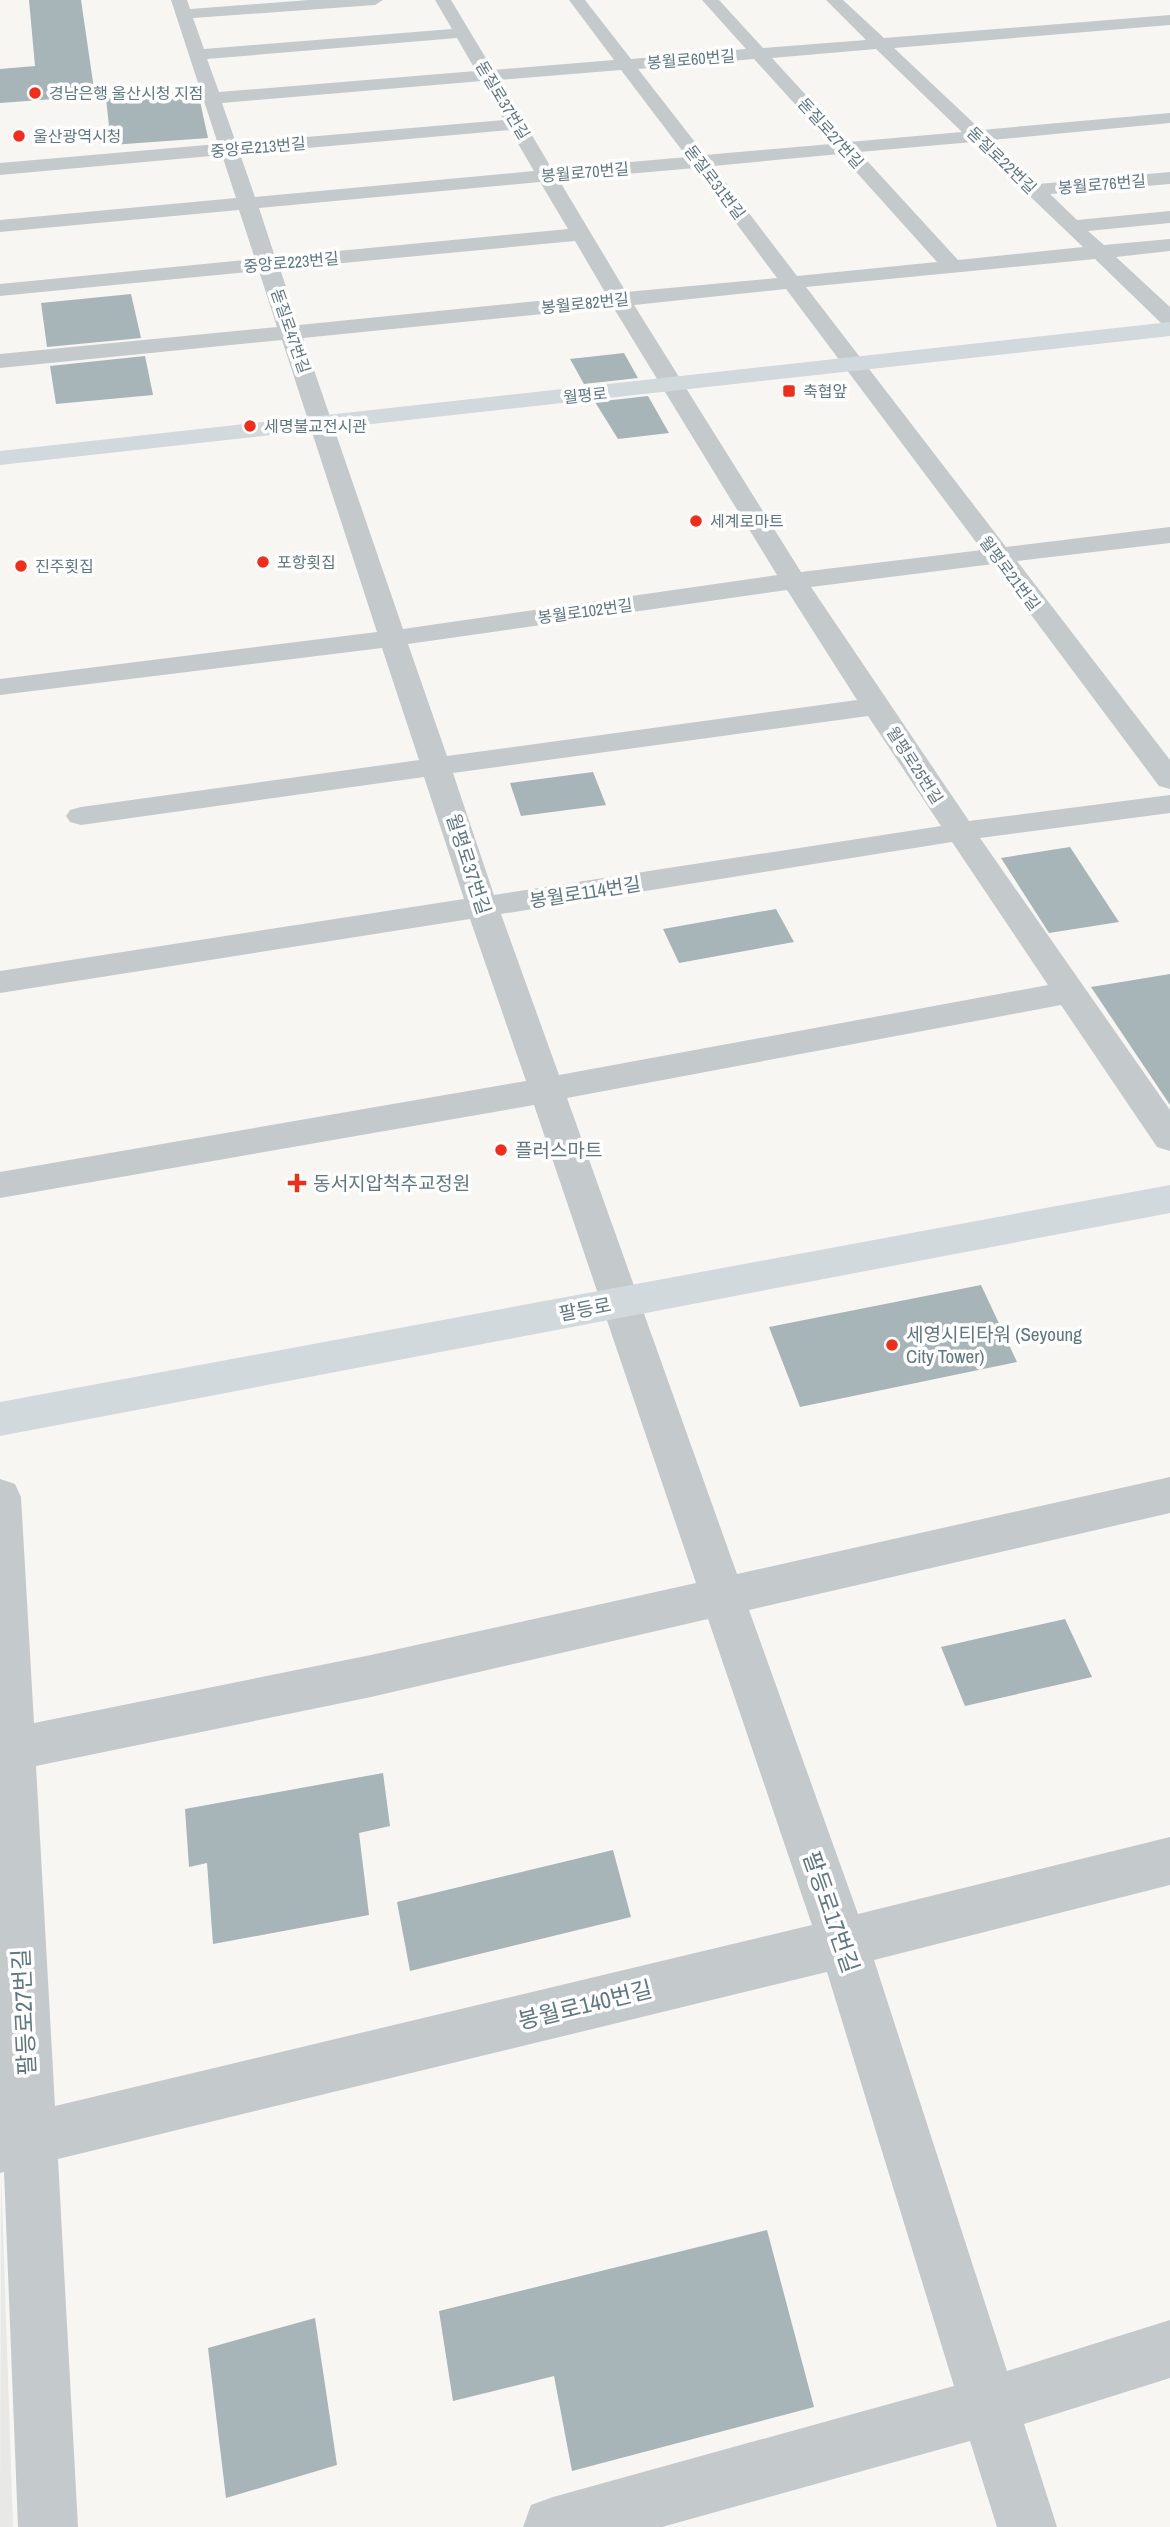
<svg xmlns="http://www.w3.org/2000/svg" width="1170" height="2527" viewBox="0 0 1170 2527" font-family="'Archivo Narrow','Noto Sans KR',sans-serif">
<rect width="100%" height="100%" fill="#f7f6f3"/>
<polygon fill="#e8e8e7" points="1,2172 13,2527 0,2527"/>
<g fill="#a7b4b8">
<polygon points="29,0 81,0 95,96 0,103 0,69 35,66"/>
<polygon points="198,92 208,138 111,145 106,98"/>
<polygon points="131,294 141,338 47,347 41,303"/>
<polygon points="624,353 638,378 584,384 570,359"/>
<polygon points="145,356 153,395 56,404 50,366"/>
<polygon points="648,396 669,433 618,439 595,402"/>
<polygon points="593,772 606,805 521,816 510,783"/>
<polygon points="1070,847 1119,922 1049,933 1001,858"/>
<polygon points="776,909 794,942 679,963 663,929"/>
<polygon points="1170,974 1170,1105 1091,987"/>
<polygon points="981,1285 1017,1362 800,1407 769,1327"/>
<polygon points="1065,1619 1092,1677 965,1706 941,1647"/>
<polygon points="383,1773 390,1826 359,1833 369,1915 213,1944 207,1863 189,1867 185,1809"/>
<polygon points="613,1850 631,1917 410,1971 397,1902"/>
<polygon points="767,2230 814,2407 572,2471 554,2376 453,2401 439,2311"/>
<polygon points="315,2318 337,2465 226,2498 208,2348"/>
</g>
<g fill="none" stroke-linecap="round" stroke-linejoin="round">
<path fill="#c4c9cc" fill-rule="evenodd" d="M171 0H187L190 9 309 0H383L375 5 193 18 204 49 452 29 435 0H451L493 70 614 60 569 0H585L631 59 746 49 702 0H719L763 48 866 40 826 0H843L884 38 1170 15V25L894 48 981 130 1170 113V123L992 140 1039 184 1170 172V184L1050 194 1077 220 1170 211V223L1088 231 1104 245 1170 239V251L1116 257 1170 307V326L1162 324 1095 259 806 287 1006 547 1170 527V543L1017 561 1170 760V789L1159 786 993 564 811 587 969 821 1170 795V813L980 838 1170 1110V1151L1157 1147 1061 1005 567 1098 737 1574 1170 1477V1513L749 1610 858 1914 1170 1837V1885L874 1960 1007 2371 1170 2320V2378L1024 2424 1057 2527H997L970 2441 662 2527H523L531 2505 553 2497 954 2386 827 1972 58 2159 78 2527H18L4 2172 0 2173V1479L15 1484 21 1497 34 1723 371 1655 696 1583 534 1105 0 1198V1172L526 1081 470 919 0 993V971L464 899 424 777 81 825 70 822 66 816 70 810 81 807 419 760 382 648 0 695V679L377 632 282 340 0 368V354L277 327 259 271 0 296V284L255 259 239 210 0 232V220L236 198 222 155 0 175V163L218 144ZM457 38 476 71 219 92 207 59ZM876 49 962 132 849 142 772 58ZM754 59 831 144 705 155 638 69ZM621 70 687 157 552 169 499 80ZM482 81 504 120 236 143 222 103ZM510 130 534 171 255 197 240 154ZM973 142 1083 247 958 260 859 152ZM840 154 937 262 797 276 713 166ZM695 168 777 278 626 292 559 180ZM540 182 568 229 275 257 259 208ZM575 241 606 294 299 325 280 269ZM786 289 982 550 801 572 634 305ZM613 307 777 575 403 629 303 338ZM787 590 857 700 447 756 408 644ZM868 716 941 826 494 895 453 773ZM952 842 1048 985 559 1075 501 914ZM708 1619 812 1925 55 2106 36 1766 371 1697Z"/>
<g fill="#d2d9dc" fill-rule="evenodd">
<polygon points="1170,322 1170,336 0,465 0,451"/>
<polygon points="1170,1185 1170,1213 0,1436 0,1402"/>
</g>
</g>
<g fill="#f12c19" stroke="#fff" stroke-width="2.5">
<circle cx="35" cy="93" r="7"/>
<circle cx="19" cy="136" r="7"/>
<rect x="782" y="384" width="14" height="14" rx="3.5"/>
<circle cx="250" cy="426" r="7"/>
<circle cx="696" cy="521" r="7"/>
<circle cx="263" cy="562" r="7"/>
<circle cx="21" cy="566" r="7"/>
<circle cx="501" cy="1150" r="7"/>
<path d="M293.5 1172.5h7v7h7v7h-7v7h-7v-7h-7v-7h7z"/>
<circle cx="892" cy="1345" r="7"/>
</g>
<g text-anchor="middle" stroke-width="7" stroke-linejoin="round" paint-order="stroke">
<g font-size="16" fill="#5f7781" stroke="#fff">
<text transform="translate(691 59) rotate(-5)" y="6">봉월로60번길</text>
<text transform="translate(503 100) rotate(59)" y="6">돋질로37번길</text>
<text transform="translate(831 133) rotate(48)" y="6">돋질로27번길</text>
<text transform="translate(258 147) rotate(-5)" y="6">중앙로213번길</text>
<text transform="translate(1002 160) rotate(44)" y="6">돋질로22번길</text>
<text transform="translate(585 172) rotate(-5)" y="6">봉월로70번길</text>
<text transform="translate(715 182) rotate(53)" y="6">돋질로31번길</text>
<text transform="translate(1102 184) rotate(-5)" y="6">봉월로76번길</text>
<text transform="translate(291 262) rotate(-5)" y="6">중앙로223번길</text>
<text transform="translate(585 303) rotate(-6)" y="6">봉월로82번길</text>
<text transform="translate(291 331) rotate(71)" y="6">돋질로47번길</text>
<text transform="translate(585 395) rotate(-6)" y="6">월평로</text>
<text transform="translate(1010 573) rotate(53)" y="6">월평로21번길</text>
<text transform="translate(585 611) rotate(-8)" y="6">봉월로102번길</text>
<text transform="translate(915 765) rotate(57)" y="6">월평로25번길</text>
</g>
<g font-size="16" fill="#5f7781" stroke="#fff" text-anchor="start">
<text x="49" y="99">경남은행 울산시청 지점</text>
<text x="33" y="142">울산광역시청</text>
<text x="803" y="397">축협앞</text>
<text x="264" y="432">세명불교전시관</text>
<text x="710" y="527">세계로마트</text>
<text x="277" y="568">포항횟집</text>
<text x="35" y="572">진주횟집</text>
</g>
<g font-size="19" fill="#5f7781" stroke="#fff">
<text transform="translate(469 864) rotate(72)" y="7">월평로37번길</text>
<text transform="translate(585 892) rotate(-9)" y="7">봉월로114번길</text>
<text transform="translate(585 1309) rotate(-11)" y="7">팔등로</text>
</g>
<g font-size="19" fill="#5f7781" stroke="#fff" text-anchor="start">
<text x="515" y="1157">플러스마트</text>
<text x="313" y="1190">동서지압척추교정원</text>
<text x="906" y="1341">세영시티타워 (Seyoung<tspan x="906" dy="22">City Tower)</tspan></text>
</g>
<g font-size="23" fill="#5f7781" stroke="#fff">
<text transform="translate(831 1912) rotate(71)" y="8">팔등로17번길</text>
<text transform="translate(585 2005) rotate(-14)" y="8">봉월로140번길</text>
<text transform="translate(24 2012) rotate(-93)" y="8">팔등로27번길</text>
</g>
</g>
</svg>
